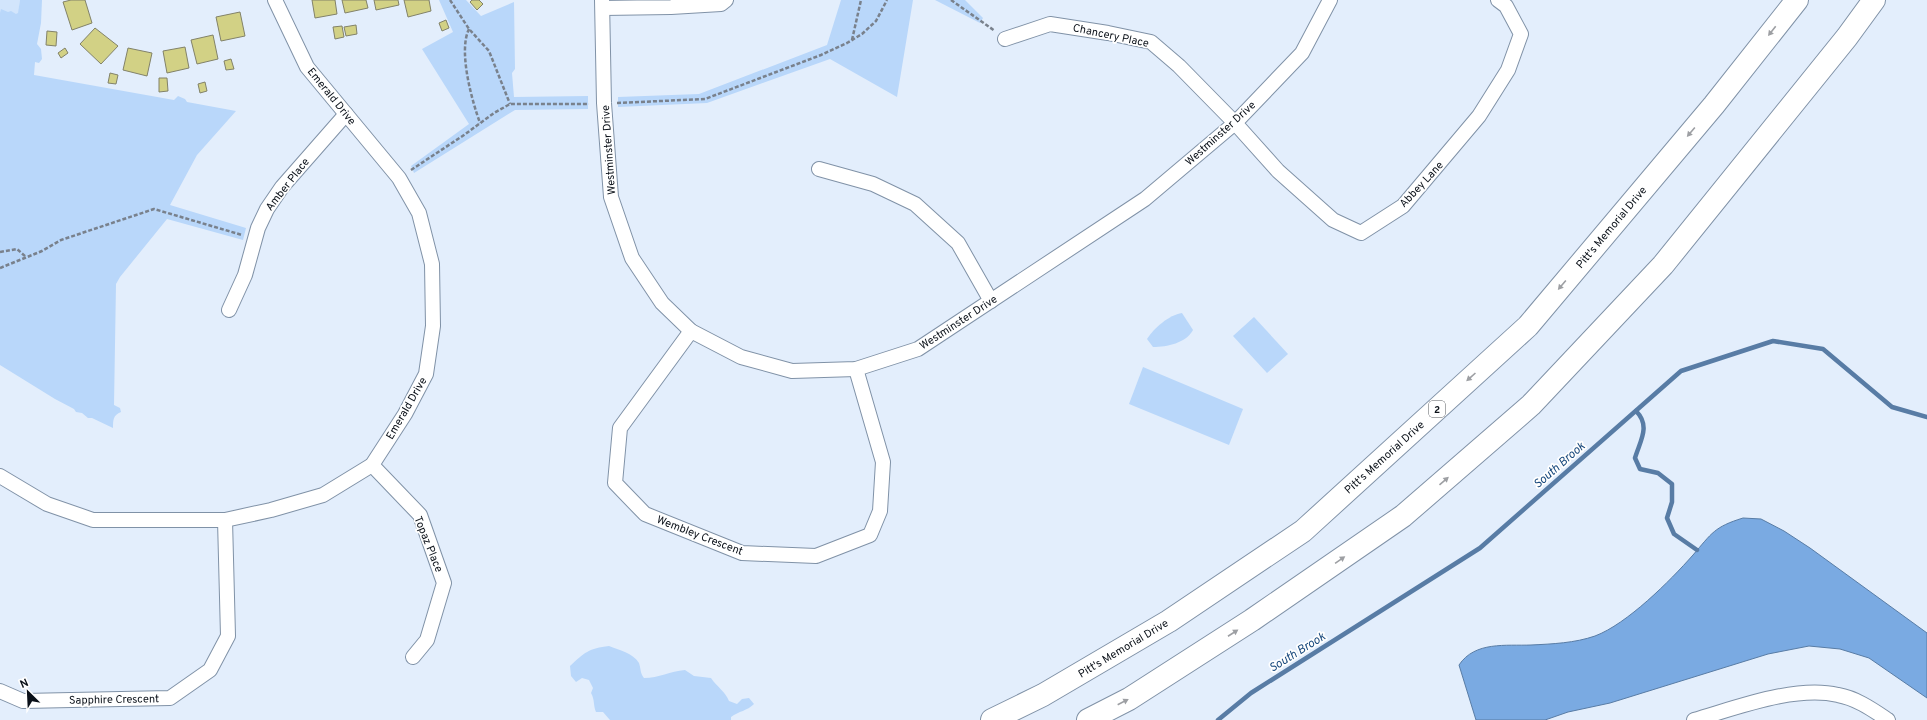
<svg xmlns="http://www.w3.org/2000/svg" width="1927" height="720" viewBox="0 0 1927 720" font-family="Overpass,sans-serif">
<rect width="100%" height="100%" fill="#e3eefc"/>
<polygon fill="#d2e5fc" points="0,0 20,0 12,75 0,74"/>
<g fill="#b9d7fa">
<path d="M20 0H42L41 23 37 44 41 49 42 59 39 63 35 62 34 75 174 100 178 96 185 99 187 102 236 111 197 155 170 205 246 228 243 240 167 219 120 277 116 284 114 405 120 408 121 412C113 415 113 420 113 428L92 418H88L82 413 76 412 74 409 55 399 0 365V13L1 9 8 12 11 11 16 14 18 13Z"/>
<polygon points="439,0 466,0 481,16 514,2 515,69 512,73 514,97 588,96 588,109 515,110 414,173 411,166 469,124 422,49 453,32"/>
<polygon points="841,0 913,0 897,97 830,59 707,103 618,107 618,97 699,94 827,45"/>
<polygon points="935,0 965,0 983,18 980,23"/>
<path d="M1182 313 1193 330C1186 343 1167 347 1153 347L1147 339C1154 328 1169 315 1182 313Z"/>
<polygon points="1254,317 1288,354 1267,373 1233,336"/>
<polygon points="1143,367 1243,409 1229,445 1129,404"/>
<path d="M609 646C619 650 633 653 639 663 641 669 640 673 644 678 659 678 670 671 685 670L694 676 711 678C717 687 725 691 729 701L737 704 742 699 749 698 754 704C747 711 739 711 731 717V720H610L603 712H596C593 705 595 700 591 693L593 688 589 680 582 678 576 682 571 676 570 666C584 653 589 648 609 646Z"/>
</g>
<path fill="#7aaae2" stroke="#587ca5" d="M1743 518 1761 519 1784 531 1810 548 1927 633V698L1869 658 1840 649 1809 646 1768 654 1610 703 1568 712 1545 720H1476L1459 665C1475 641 1506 646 1531 645 1552 644 1575 643 1595 636 1627 624 1670 581 1693 555 1712 533 1714 527 1743 518Z"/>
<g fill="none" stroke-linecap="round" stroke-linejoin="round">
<g stroke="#587ca5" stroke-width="4.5">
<path d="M1636 411C1651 426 1640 441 1635 458L1640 469 1658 473 1672 484V502L1667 518 1674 534 1697 550"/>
<polyline points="1218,720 1251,693 1480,548 1681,371 1773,341 1823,349 1892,407 1927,417"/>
</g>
</g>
<g fill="#d2d185" stroke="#828269">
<polygon points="71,0 85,0 92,23 72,30 63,2"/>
<polygon points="312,0 335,0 337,14 315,18"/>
<polygon points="342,0 366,0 368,8 345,13"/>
<polygon points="374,0 398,0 399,5 376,10"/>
<polygon points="404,0 429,0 431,11 408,17"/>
<polygon points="472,0 479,0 483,4 477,10 470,2"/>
<polygon points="240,12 245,36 221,41 216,17"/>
<polygon points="446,20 449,28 442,31 439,23"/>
<polygon points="356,25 357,34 346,36 344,27"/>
<polygon points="342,26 344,37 335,39 333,27"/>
<polygon points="95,28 118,46 101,64 80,44"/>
<polygon points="47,31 57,32 56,46 46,45"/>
<polygon points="213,35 218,59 197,64 191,40"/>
<polygon points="185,47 189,68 167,73 163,51"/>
<polygon points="65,48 68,53 61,58 58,53"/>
<polygon points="128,48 152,53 147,76 123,70"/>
<polygon points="231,59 234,69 226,70 224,61"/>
<polygon points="110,73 118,75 116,84 108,83"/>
<polygon points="159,78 167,78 168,91 159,92"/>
<polygon points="205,82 207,91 200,93 198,84"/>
</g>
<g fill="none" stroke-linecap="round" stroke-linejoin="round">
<defs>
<g id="minor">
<polyline points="602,0 604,103 611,197 632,258 662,303 691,331 741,357 792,371 856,369 918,349 1145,199 1235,123 1302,53 1330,0"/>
<polyline points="603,8 671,7 721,4 726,0"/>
<polyline points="1005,39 1050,24 1108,33 1151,42 1179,66 1235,123 1278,171 1333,220 1361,233 1403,206 1479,116 1508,70 1521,34 1506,6 1498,0"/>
<polyline points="819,169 873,184 915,204 958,243 991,301"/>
<polyline points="229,310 245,275 258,228 267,209 282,187 346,114"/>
<polyline points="691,331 620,428 615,483 645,514 742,553 816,556 870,535 880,511 883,462 856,369"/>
<polyline points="372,465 420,515 444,583 427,640 413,657"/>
<polyline points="0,476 47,504 93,520 225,520 271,510 323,495 372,465 405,414 426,374 433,326 432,264 419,213 399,178 307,67 275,0"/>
<polyline points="0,691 23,701 170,698 210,670 228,636 225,520"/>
<path d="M1694 720C1736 708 1795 685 1838 695 1856 698 1873 710 1888 720"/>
</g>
<g id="motorway">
<polyline points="992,720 1043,695 1169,621 1303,531 1528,326 1714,105 1797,0"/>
<polyline points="1088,720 1129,699 1252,620 1403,516 1531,405 1663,265 1847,37 1874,0"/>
</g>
</defs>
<use href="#minor" stroke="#8092a7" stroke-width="16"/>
<use href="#motorway" stroke="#8092a7" stroke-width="24"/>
<g stroke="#79818c" stroke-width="2.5" stroke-dasharray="4 2" stroke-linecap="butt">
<polyline points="450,0 469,29 489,51 510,104"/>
<polyline points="951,0 995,31"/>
<path d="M469 29C458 51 472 101 480 123"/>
<polyline points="852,40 861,0"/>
<polyline points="617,103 705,99 821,55 847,43 862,34 876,21 887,0"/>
<polyline points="411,170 464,135 494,113 510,104 589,104"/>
<polyline points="0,252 17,249 26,257"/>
<polyline points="0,268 42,251 61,240 154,209 242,235"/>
</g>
<use href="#minor" stroke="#fff" stroke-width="14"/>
<use href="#motorway" stroke="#fff" stroke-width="22"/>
</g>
<defs><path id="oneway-solid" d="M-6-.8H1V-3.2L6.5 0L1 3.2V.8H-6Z"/></defs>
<g fill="#9d9fa3">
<use href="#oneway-solid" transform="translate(1772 31) rotate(128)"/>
<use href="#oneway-solid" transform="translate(1691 132) rotate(130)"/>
<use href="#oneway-solid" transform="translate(1562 285) rotate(130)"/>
<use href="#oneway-solid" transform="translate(1471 377) rotate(138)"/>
<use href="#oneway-solid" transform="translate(1444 481) rotate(-41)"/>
<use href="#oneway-solid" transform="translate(1340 560) rotate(-35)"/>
<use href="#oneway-solid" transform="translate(1233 633) rotate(-33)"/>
<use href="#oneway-solid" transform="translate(1123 702) rotate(-27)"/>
</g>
<g text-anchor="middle" stroke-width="3.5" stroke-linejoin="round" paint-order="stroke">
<rect fill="#fff" stroke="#54585d" stroke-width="1" x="1429" y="401" width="16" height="16" rx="3"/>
<g font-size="10" font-weight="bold" fill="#0a1018">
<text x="1437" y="413">2</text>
</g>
<g font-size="11" fill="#0a1018" stroke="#fff">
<text transform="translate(1111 35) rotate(12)" y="4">Chancery Place</text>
<text transform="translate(332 96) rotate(51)" y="4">Emerald Drive</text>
<text transform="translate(1220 133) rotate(-42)" y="4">Westminster Drive</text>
<text transform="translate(608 150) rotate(-94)" y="4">Westminster Drive</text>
<text transform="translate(287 184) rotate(-52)" y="4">Amber Place</text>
<text transform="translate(1421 184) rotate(-47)" y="4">Abbey Lane</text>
<text transform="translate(1611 227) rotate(-50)" y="4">Pitt's Memorial Drive</text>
<text transform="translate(958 322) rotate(-33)" y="4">Westminster Drive</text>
<text transform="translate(406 408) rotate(-60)" y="4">Emerald Drive</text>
<text transform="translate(1384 457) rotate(-42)" y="4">Pitt's Memorial Drive</text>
<text transform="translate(700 535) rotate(21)" y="4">Wembley Crescent</text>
<text transform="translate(429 544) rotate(68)" y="4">Topaz Place</text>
<text transform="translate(1123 648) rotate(-31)" y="4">Pitt's Memorial Drive</text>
<text transform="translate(114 699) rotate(-1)" y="4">Sapphire Crescent</text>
</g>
<g font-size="12" font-style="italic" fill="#17487c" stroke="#fff">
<text transform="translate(1559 465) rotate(-41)" y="4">South Brook</text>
<text transform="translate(1297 652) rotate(-32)" y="4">South Brook</text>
</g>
</g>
<g transform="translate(28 692) rotate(336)" stroke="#ffffff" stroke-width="3" paint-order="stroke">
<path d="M0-3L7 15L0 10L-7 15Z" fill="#0a1018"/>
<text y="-6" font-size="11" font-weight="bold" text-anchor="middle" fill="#0a1018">N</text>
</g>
</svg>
